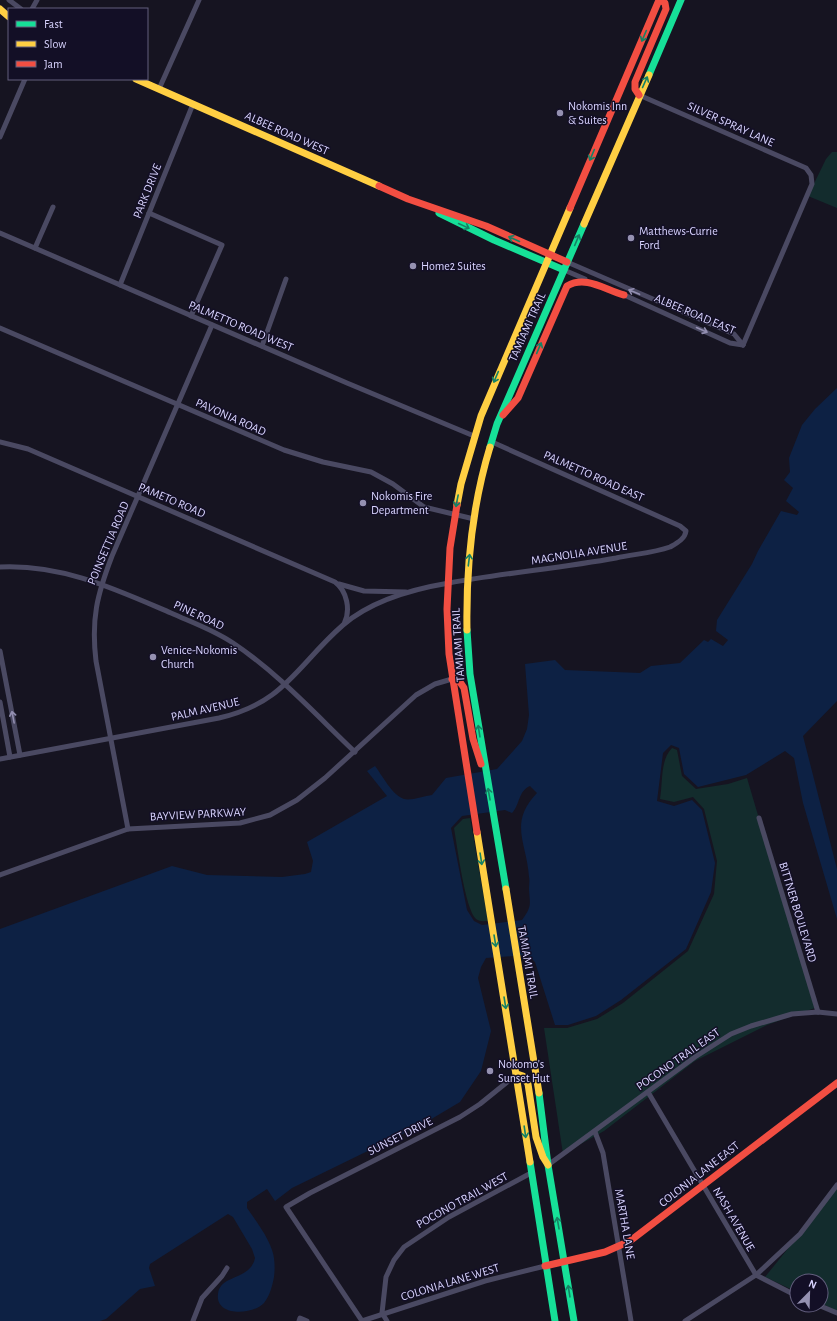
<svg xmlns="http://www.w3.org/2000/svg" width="837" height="1321" viewBox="0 0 837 1321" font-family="'Alegreya Sans',sans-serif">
<rect width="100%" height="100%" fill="#161421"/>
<g fill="#132c2d">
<polygon points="832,152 837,152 837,208 808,196 826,159"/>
<path d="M672 748 677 750 682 776 696 789 728 784 747 778 815 1008 767 1025 695 1061 604 1131 563 1154 544 1028H567L597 1019 623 1003 688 951 714 894 717 861 704 809 693 797 674 802 660 799C663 782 660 760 672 748Z"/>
<path d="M470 818 488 921C484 921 480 922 476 919 465 909 457 845 454 828L463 819Z"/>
<polygon points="837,1188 837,1311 821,1303 821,1281 797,1281 797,1292 765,1277"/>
</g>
<path fill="#0d2144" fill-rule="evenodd" d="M837 388V701L803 736 837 869V919L803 803 794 758 785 751 746 775 698 787 684 774 679 748 671 745 663 753 657 801 674 806 692 800 702 810 715 863 711 892 686 949 621 1000 596 1016 568 1025H555L535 962 528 955 486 958 481 967 478 978 491 1031 481 1071 460 1102 423 1124 292 1188 275 1201 267 1189 247 1202V1208C256 1221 267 1235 272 1250 275 1258 275 1269 274 1277 272 1287 270 1295 264 1303 253 1315 215 1317 218 1294 220 1274 250 1281 255 1258L252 1249 233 1217 228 1214 150 1264 149 1268 155 1286 140 1289 106 1319 100 1321H0V929L172 866 207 875 282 877 305 874 311 872 313 861 307 842 387 796 367 771 375 766C382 775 392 795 404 799 411 801 424 796 432 795L446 778 497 769 522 741 527 729 529 715 525 664 555 660 565 670 640 673 651 666 680 663 704 640 708 642 711 639 723 646 728 640 716 631 717 620 752 564 758 551 781 511 797 515 799 512 786 501 793 488 784 480 790 472 789 458 802 425 815 409ZM530 786 537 793C508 823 527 843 529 877 530 881 529 885 529 889 530 905 532 906 522 920L482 925 474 921 467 910 451 828 462 816 505 810 512 813C520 805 518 791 530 786Z"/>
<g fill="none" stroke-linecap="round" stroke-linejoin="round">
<g stroke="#4a4962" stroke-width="5">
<polyline points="9,0 21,9"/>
<polyline points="32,9 37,0"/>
<polyline points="159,89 199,0"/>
<polyline points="639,95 806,168 811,175 812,184 743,345"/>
<polyline points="0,137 25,79"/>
<polyline points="149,213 222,245 191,316"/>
<polyline points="0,233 347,383 474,436"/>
<polyline points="35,248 53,207"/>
<polyline points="567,262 734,334 743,345"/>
<polyline points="564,270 585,279"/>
<polyline points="120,285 193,104"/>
<polyline points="622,294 730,343 743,345"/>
<polyline points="0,328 284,450 323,462 371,472 393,484 424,507 474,519"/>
<polyline points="262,346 286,279"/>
<path d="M0 442 28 449 335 582C347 591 351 610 344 624"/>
<path d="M0 567C62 564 115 589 171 613 191 622 214 630 233 643 278 673 316 715 355 752"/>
<polyline points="339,584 364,591 406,592"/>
<polyline points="0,651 20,755"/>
<polyline points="0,702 10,757"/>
<path d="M0 759 219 718C285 703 297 665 343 625 371 601 413 589 449 583 504 573 561 568 616 558 634 554 653 553 670 547 677 543 685 539 686 531L680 526 492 442"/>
<polyline points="759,818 818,1012"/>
<path d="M128 829 96 661C91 619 97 595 112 556L212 325"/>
<polyline points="0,875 128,829 240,823 270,815 297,800 325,778 416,695 435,684 452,679"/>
<polyline points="648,1092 756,1275 797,1296"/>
<polyline points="595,1132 603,1153 631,1321"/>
<polyline points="548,1165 695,1057 731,1034 751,1026 792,1014 818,1012 837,1014"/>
<polyline points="818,1305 837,1313"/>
<polyline points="193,1321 202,1298 222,1276 227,1268"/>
<polyline points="299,1321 300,1318 307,1321"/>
<polyline points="362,1321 286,1207 310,1193 460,1117 480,1104 517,1074"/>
<polyline points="362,1321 485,1281 545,1266"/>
<polyline points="387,1321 382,1313 386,1277 394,1260 404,1247 449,1217 531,1173"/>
<polyline points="685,1321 756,1275 800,1234 837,1185"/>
</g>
<g stroke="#16e098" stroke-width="7">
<polyline points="649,75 681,0"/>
<polyline points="439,213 494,240 564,270"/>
<polyline points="490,447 497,424 584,224"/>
<polyline points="467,630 470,674 506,889"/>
<polyline points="539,1093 548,1165 574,1321"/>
<polyline points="530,1162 555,1321"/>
</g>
<g stroke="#ffcf43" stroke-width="7">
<polyline points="0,9 9,17"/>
<polyline points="136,79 379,186"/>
<polyline points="584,224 649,75"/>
<polyline points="457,505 461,484 481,416 570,208"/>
<path d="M467 630C466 569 472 506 490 447"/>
<polyline points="477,832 530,1162"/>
<polyline points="506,889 539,1093"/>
<polyline points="517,1074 523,1076 528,1084 536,1137 543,1157 548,1165"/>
</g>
<g stroke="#f24e42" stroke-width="7">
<polyline points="639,95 635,89 635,82 666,9 665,3 660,0"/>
<polyline points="379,186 408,199 486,226 567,262"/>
<polyline points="570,208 659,0"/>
<path d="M503 415 518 398 567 286C586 275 605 290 624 295"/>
<polyline points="457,505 450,548 447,609 449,654 477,832"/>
<polyline points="452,679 460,682 464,688 473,739 481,764"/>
<polyline points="545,1266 605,1252 630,1241 837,1083"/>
</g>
</g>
<defs><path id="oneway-shaft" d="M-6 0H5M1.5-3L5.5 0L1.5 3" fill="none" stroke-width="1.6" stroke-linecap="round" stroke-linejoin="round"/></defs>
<g stroke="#158265">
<use href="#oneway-shaft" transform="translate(644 36) rotate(113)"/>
<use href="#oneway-shaft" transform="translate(645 82) rotate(-66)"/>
<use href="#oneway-shaft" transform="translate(592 155) rotate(113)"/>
<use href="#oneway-shaft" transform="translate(464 226) rotate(25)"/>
<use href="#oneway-shaft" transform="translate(514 239) rotate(-156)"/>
<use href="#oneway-shaft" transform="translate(577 240) rotate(-67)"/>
<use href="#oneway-shaft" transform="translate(539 348) rotate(-67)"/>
<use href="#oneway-shaft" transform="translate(496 377) rotate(113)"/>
<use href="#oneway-shaft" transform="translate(457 501) rotate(101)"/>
<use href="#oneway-shaft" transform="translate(469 560) rotate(-83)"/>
<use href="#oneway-shaft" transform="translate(479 731) rotate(-99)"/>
<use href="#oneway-shaft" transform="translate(489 794) rotate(-100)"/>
<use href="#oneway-shaft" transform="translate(481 859) rotate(81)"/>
<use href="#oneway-shaft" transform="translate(495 941) rotate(81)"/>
<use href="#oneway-shaft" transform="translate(505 1003) rotate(81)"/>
<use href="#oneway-shaft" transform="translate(525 1132) rotate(82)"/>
<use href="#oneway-shaft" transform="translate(558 1223) rotate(-100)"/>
<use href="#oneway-shaft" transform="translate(569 1291) rotate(-99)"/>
</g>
<g stroke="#928eb0">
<use href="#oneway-shaft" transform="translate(634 292) rotate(-157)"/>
<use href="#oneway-shaft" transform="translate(702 330) rotate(24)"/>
<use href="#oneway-shaft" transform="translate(13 717) rotate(-101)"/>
</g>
<g fill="#9591b1" stroke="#130f26" stroke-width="1.5">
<circle cx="560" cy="113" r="4"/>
<circle cx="631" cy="238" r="4"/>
<circle cx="413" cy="266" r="4"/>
<circle cx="363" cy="503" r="4"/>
<circle cx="153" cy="657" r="4"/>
<circle cx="490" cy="1071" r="4"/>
</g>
<g text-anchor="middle" stroke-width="3" stroke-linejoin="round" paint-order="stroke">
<g font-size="12" fill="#d9d4ff" stroke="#130f26" text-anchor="start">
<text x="568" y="110">Nokomis Inn<tspan x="568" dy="14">&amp; Suites</tspan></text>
<text x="639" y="235">Matthews-Currie<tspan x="639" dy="14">Ford</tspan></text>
<text x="421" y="270">Home2 Suites</text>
<text x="371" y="500">Nokomis Fire<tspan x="371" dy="14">Department</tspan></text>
<text x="161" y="654">Venice-Nokomis<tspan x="161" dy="14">Church</tspan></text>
<text x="498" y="1068">Nokomo’s<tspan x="498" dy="14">Sunset Hut</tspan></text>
</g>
<g font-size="12" fill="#d9d4ff" stroke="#130f26">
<text transform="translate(731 124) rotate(24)" y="4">SILVER SPRAY LANE</text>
<text transform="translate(287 133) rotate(24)" y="4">ALBEE ROAD WEST</text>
<text transform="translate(147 191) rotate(-68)" y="4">PARK DRIVE</text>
<text transform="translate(695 314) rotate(23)" y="4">ALBEE ROAD EAST</text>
<text transform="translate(241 326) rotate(23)" y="4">PALMETTO ROAD WEST</text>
<text transform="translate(527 327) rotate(-66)" y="4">TAMIAMI TRAIL</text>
<text transform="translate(231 417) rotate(24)" y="4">PAVONIA ROAD</text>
<text transform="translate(594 476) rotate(24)" y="4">PALMETTO ROAD EAST</text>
<text transform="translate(172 500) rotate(23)" y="4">PAMETO ROAD</text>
<text transform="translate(108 543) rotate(-67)" y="4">POINSETTIA ROAD</text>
<text transform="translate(579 553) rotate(-9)" y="4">MAGNOLIA AVENUE</text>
<text transform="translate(199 615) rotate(25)" y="4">PINE ROAD</text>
<text transform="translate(458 645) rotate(-94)" y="4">TAMIAMI TRAIL</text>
<text transform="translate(205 709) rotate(-13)" y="4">PALM AVENUE</text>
<text transform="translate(198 814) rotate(-3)" y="4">BAYVIEW PARKWAY</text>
<text transform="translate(798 912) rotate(73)" y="4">BITTNER BOULEVARD</text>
<text transform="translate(528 962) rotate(80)" y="4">TAMIAMI TRAIL</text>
<text transform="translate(678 1059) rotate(-35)" y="4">POCONO TRAIL EAST</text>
<text transform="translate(400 1136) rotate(-27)" y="4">SUNSET DRIVE</text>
<text transform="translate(699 1174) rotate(-38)" y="4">COLONIA LANE EAST</text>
<text transform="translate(462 1200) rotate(-29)" y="4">POCONO TRAIL WEST</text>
<text transform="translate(734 1219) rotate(60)" y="4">NASH AVENUE</text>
<text transform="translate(625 1224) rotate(80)" y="4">MARTHA LANE</text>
<text transform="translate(450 1282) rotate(-17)" y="4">COLONIA LANE WEST</text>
</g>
</g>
<rect x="8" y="8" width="140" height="72" fill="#130f26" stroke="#625e7d"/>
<rect x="16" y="21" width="20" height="6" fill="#16e098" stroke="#625e7d"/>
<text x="44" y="28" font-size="12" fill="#d9d4ff">Fast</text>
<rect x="16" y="41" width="20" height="6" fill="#ffcf43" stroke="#625e7d"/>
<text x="44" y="48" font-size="12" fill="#d9d4ff">Slow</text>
<rect x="16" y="61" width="20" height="6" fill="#f24e42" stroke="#625e7d"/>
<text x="44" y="68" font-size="12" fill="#d9d4ff">Jam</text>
<g transform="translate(809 1293) rotate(23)"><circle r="19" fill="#130f26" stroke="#625e7d"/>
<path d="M0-3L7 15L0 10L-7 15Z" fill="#9591b1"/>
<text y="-6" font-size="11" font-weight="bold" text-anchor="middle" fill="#d9d4ff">N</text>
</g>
</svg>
